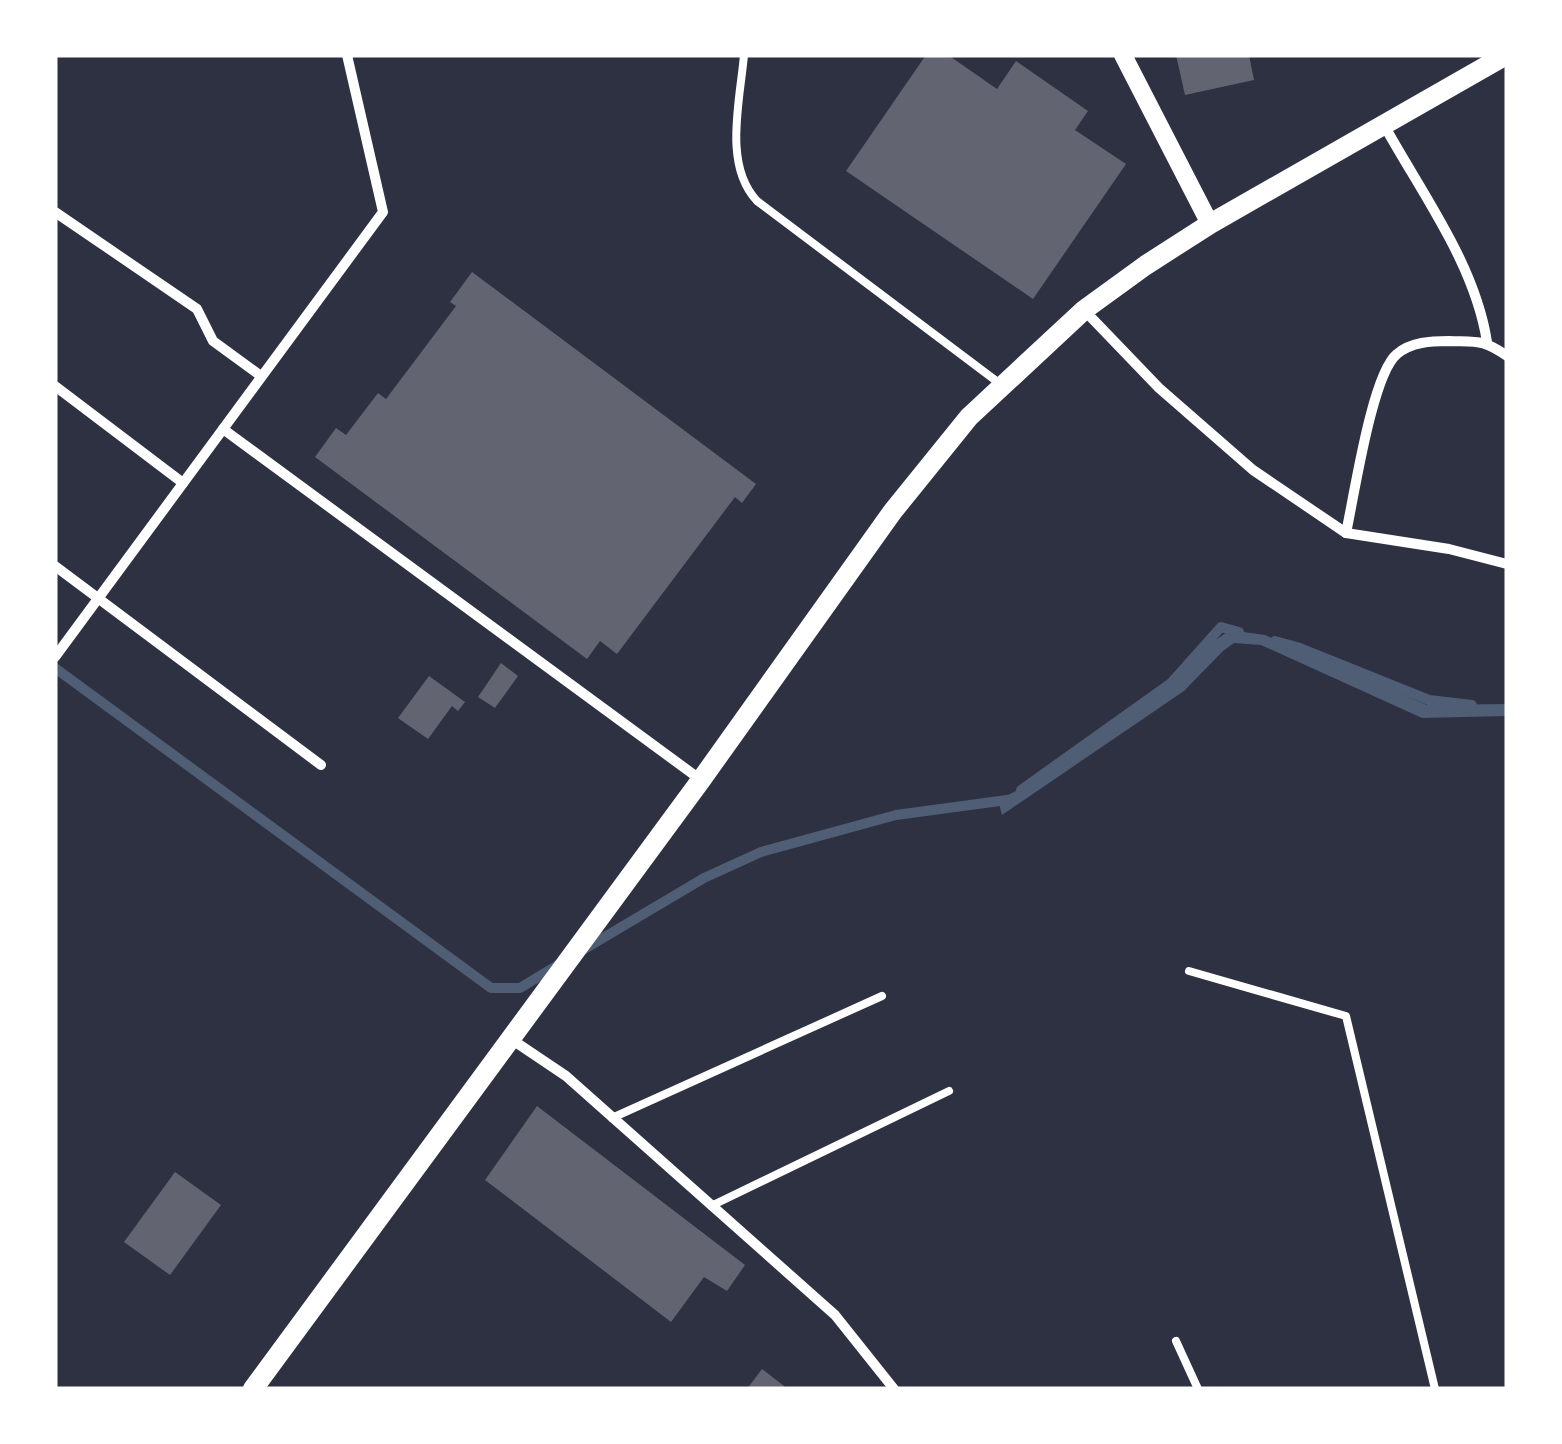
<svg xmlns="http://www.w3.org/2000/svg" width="1562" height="1444" viewBox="0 0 1562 1444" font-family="Signika,sans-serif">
<rect width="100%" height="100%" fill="#2d3142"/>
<polygon fill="#4f5d75" points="1230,630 1265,635 1427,705 1507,704 1507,716 1422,718 1261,645 1234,643 1223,651 1184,691 1002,815 998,800 1036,781 1182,676 1211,643"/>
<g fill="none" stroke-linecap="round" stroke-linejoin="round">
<g stroke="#4f5d75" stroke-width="10">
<polyline points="1275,641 1297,647 1429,700 1472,705"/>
<polyline points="55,668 491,988 520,988 558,965"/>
<polyline points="1021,790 1171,683 1221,627 1239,632"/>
<polyline points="581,951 704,878 761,852 896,815 1007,800"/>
</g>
</g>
<g fill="#626471">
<polygon points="926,55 948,55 997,89 1016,61 1088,111 1075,130 1126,164 1033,299 846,171"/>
<polygon points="1176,55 1249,55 1254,80 1185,95"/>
<polygon points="472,272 756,484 742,503 735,497 617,654 600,641 587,659 315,457 336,428 346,435 378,393 386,399 456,306 450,302"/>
<polygon points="501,663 518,676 495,708 478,697"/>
<polygon points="429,676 465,702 458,711 452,706 428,739 398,718"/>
<polygon points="537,1106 745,1265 727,1291 704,1277 671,1322 485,1180"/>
<polygon points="175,1172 221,1205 170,1275 124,1242"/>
<polygon points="762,1369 788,1389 747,1389"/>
</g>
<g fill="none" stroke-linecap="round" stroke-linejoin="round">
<g stroke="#fff" stroke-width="8">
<path d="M744 55C740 101 723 165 757 201L999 383"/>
<polyline points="1189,971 1346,1016 1435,1389"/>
<polyline points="612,1118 882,996"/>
<polyline points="711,1206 949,1091"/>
<polyline points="1176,1341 1198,1389"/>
</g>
<g stroke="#fff" stroke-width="10">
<path d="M1384 125C1422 194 1475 264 1487 342"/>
<polyline points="55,212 197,309 213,341 261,376"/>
<polyline points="1084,310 1159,388 1253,470 1346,533 1449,549 1507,564"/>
<polyline points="55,386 183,483"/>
<polyline points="223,429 701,780"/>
<path d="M1346 533C1354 497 1372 374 1397 354 1411 342 1431 341 1449 341 1477 342 1483 339 1507 356"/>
<polyline points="55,566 321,765"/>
<polyline points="55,657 383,212 347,55"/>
<polyline points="511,1039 566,1076 835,1315 894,1389"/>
</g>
<polyline stroke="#fff" stroke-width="18" points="1123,55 1210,224"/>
<polyline stroke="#fff" stroke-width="20" points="253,1389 701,780 893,511 969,417 1084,310 1146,265 1210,224 1506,55"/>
</g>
<rect width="1562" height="1444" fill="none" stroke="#ffffff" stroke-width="115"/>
</svg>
